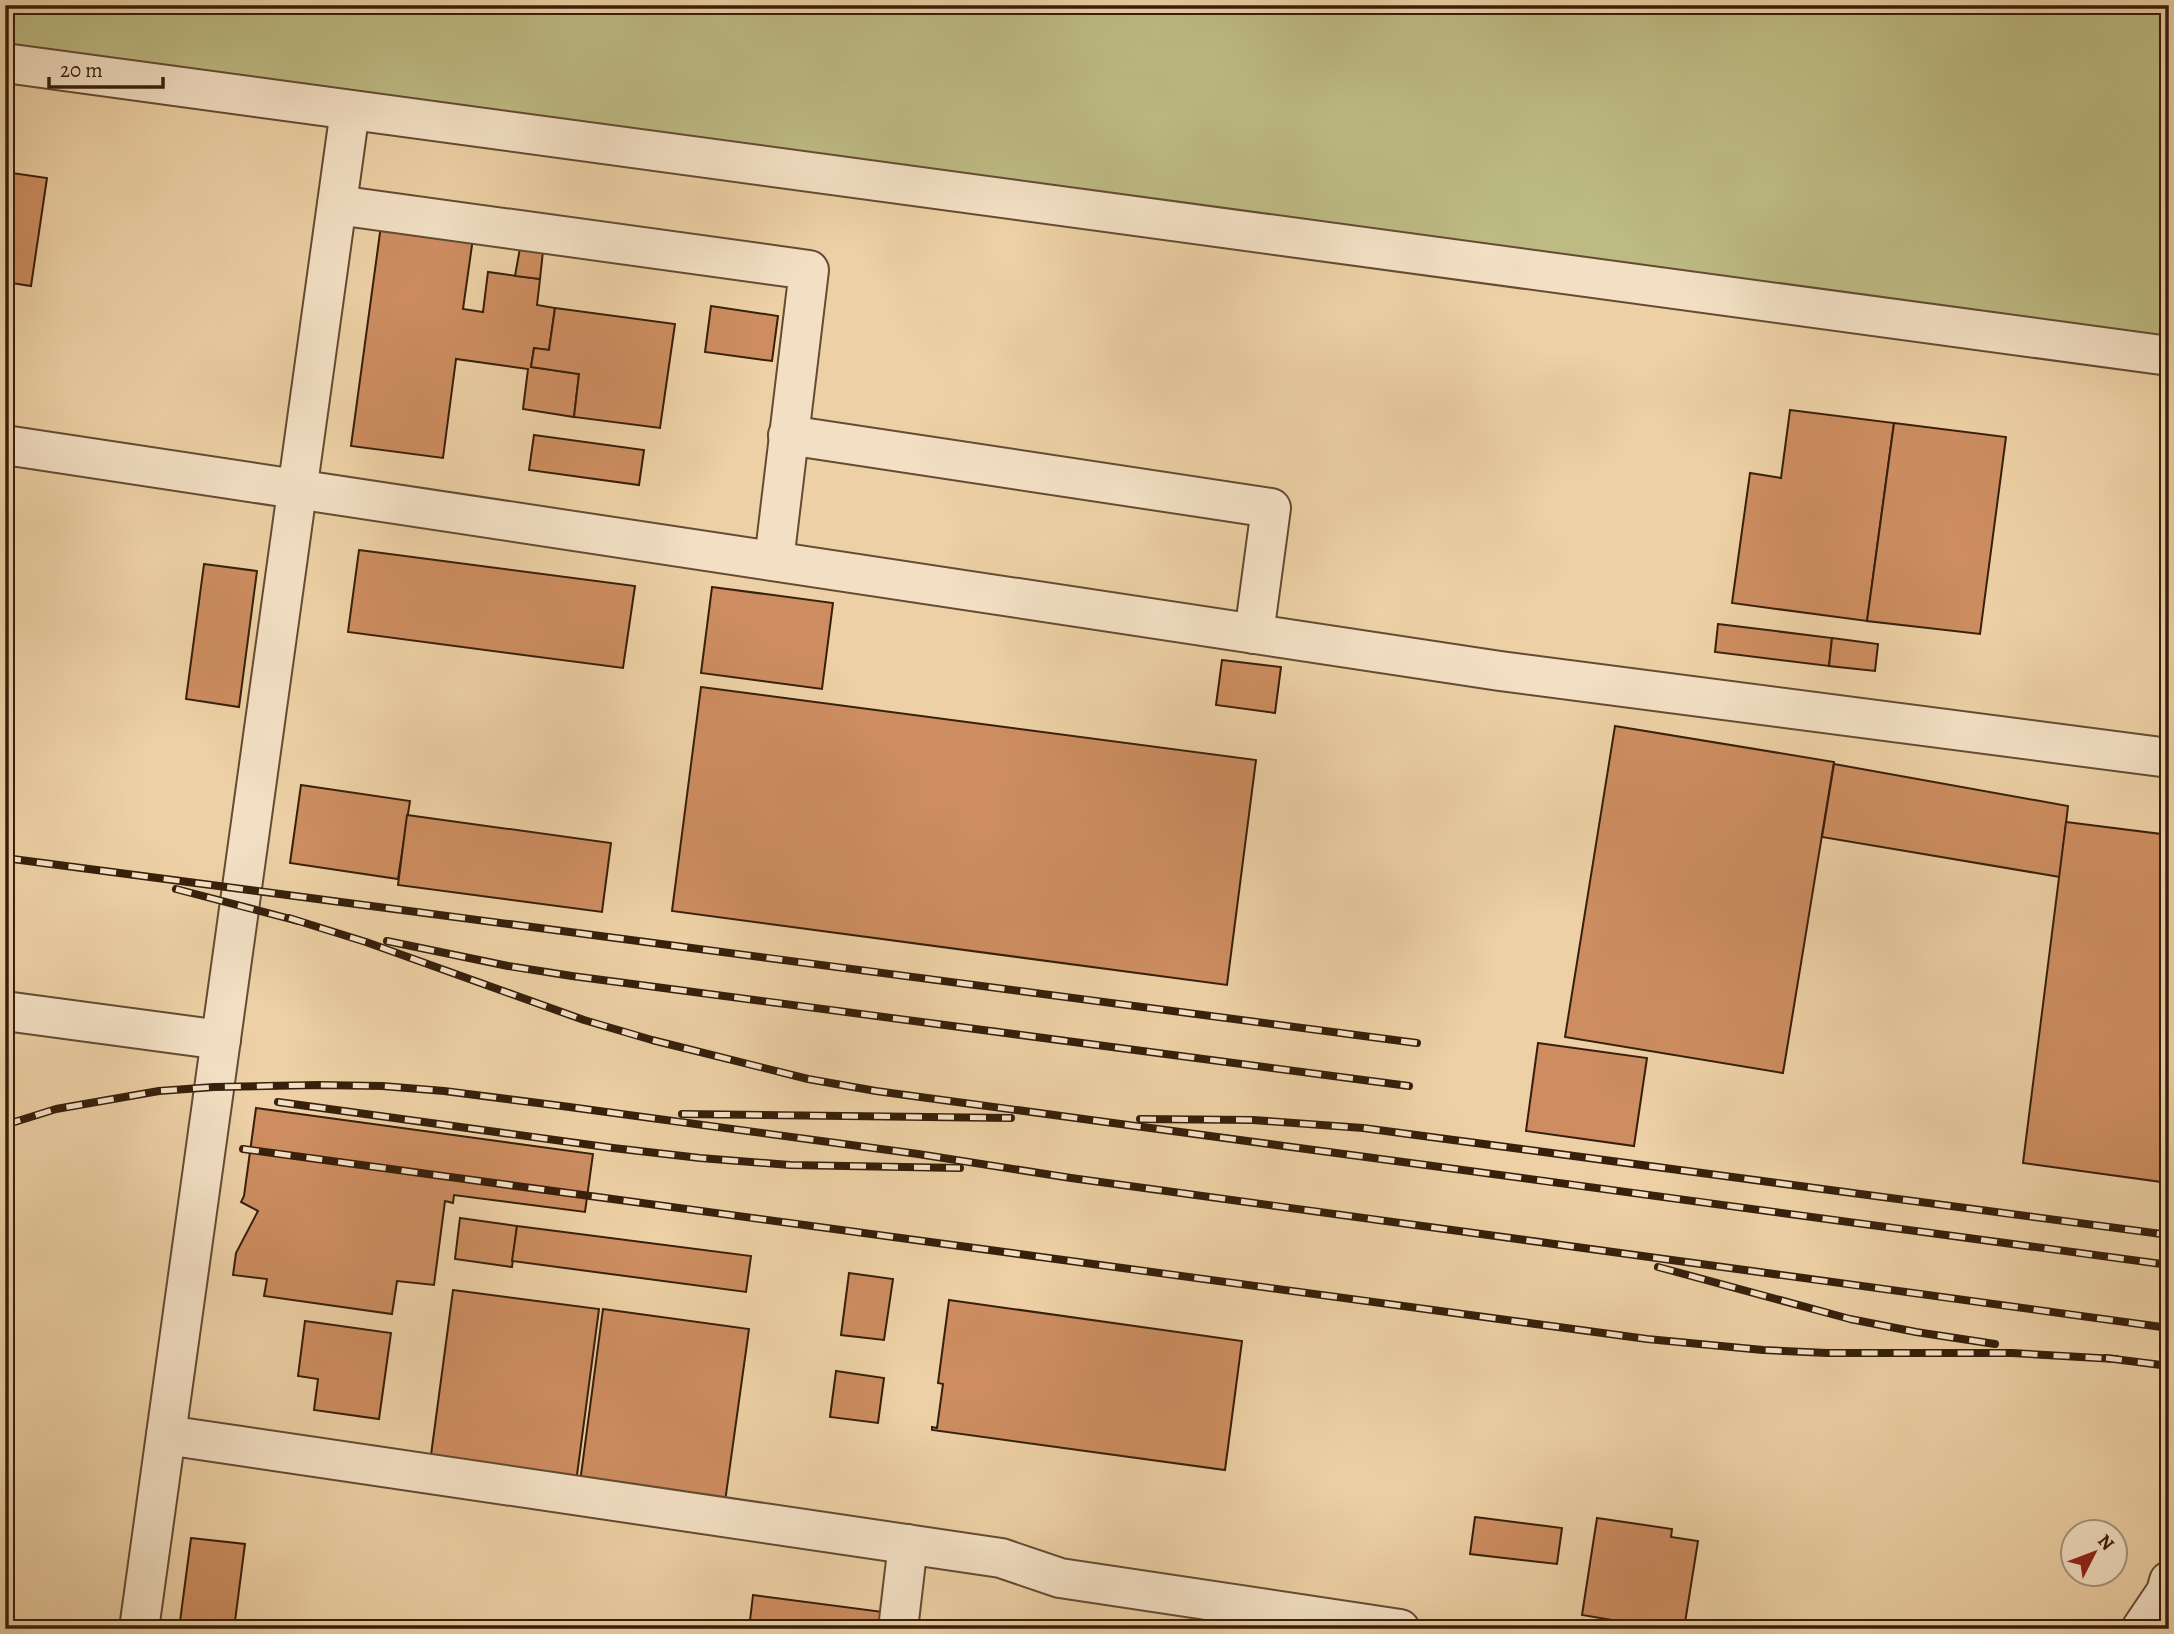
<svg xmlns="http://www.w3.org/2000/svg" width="2174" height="1634" viewBox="0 0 2174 1634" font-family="Alegreya,serif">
<rect width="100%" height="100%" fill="#edd0a5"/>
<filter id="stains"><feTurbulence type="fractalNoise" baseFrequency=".00286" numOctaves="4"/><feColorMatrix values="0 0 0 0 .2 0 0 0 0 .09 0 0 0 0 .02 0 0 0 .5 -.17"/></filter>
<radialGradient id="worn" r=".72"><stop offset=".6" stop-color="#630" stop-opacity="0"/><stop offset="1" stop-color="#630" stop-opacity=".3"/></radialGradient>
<polygon fill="#bdba83" stroke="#7a6c47" stroke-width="2" points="5,5 2169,5 2169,356 5,63"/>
<g fill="#cd8d60" stroke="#371f0b" stroke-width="2">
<polygon points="5,172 47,178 31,286 5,282"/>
<polygon points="382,218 474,231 463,309 483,312 488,272 540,279 537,305 555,308 549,350 534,348 531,367 579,374 574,417 523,409 528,369 456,359 443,458 351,446"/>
<polygon points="520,248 543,251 540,279 515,276"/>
<polygon points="711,306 778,316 772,361 705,352"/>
<polygon points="555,308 675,324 660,428 574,417 579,374 531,367 534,348 549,350"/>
<polygon points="1790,410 1894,423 1867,621 1732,603 1750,473 1781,478"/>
<polygon points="1894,423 2006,437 1980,634 1867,621"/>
<polygon points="534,435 644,450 639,485 529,470"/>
<polygon points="359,550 635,586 623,668 348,632"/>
<polygon points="204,564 257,571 239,707 186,699"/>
<polygon points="712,587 833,603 822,689 701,673"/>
<polygon points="1718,624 1832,638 1829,666 1715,652"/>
<polygon points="1832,638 1878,644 1875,671 1829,666"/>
<polygon points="1222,660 1281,667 1275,713 1216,705"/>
<polygon points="701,687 1256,760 1227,985 672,911"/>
<polygon points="1615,726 1834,762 1783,1073 1565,1037"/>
<polygon points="1834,764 2068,806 2060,877 1822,837"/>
<polygon points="301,785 410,801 398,879 290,863"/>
<polygon points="407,815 611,843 602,912 398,885"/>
<polygon points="2066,822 2169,835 2169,1183 2023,1163"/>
<polygon points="1538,1043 1647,1058 1634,1146 1526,1131"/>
<polygon points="256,1108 593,1154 585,1212 454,1195 453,1203 445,1201 434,1285 397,1281 392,1314 264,1296 267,1279 233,1275 236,1253 258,1211 241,1202 244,1196"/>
<polygon points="460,1218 517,1226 512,1267 455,1259"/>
<polygon points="517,1226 751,1256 746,1292 512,1261"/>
<polygon points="849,1273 893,1279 884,1340 841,1335"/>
<polygon points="453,1290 599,1309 575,1490 429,1470"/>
<polygon points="949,1300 1242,1341 1225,1470 932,1430 932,1427 937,1428 943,1384 938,1383"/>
<polygon points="603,1309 749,1329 724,1509 579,1490"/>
<polygon points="305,1321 391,1333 379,1419 314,1410 318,1379 298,1376"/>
<polygon points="836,1371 884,1378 878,1423 830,1417"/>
<polygon points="1475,1517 1562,1528 1557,1564 1470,1554"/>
<polygon points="1597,1518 1672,1529 1671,1537 1698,1541 1684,1629 1666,1629 1582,1615"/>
<polygon points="191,1538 245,1544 234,1629 179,1629"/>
<polygon points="753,1595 891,1613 889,1629 749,1629"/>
</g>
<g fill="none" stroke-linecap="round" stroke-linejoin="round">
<defs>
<g id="minor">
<polyline points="5,63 2169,356"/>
<polyline points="337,205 809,270 774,561"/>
<polyline points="788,435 1271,508 1254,634"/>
<polyline points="5,445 1500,671 2169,758"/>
<polyline points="5,1011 221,1040"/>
<polyline points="166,1435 1001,1558 1060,1578 1400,1629"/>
<polyline points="139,1629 350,110"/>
<polyline points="898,1629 908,1544"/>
<polyline points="2141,1629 2166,1592 2169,1581"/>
</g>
</defs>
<use href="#minor" stroke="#644b32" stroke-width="42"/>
<use href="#minor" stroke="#f3e0c4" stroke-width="38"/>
<defs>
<g id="rail">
<polyline points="5,858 1417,1043"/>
<polyline points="176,889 298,921"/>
<polyline points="289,918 366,942 584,1020 652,1040 808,1079 876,1091 1076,1118 2169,1265"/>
<polyline points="387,941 508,966 572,976 1409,1086"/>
<polyline points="278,1102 613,1148 700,1158 790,1165 960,1168"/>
<polyline points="682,1114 1011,1118"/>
<polyline points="1140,1119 1253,1120 1363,1128 2169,1235"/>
<polyline points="5,1125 56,1109 159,1091 214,1087 318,1085 382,1086 444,1091 562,1106 918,1154 1071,1178 2169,1328"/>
<polyline points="243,1149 1647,1339 1763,1350 1827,1353 2012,1353 2116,1359"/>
<polyline points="1658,1267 1850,1319 1916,1332 1995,1344"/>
<polyline points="2106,1358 2169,1366"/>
</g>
</defs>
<use href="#rail" stroke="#371f0b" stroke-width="8"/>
<use href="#rail" stroke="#f3e0c4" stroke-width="5" stroke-dasharray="16" stroke-linecap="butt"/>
</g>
<rect width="2174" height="1634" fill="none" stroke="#edd0a5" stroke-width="28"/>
<rect x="7" y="7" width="2160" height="1620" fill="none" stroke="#371f0b" stroke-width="3.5"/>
<rect x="14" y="14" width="2146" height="1606" fill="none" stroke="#371f0b" stroke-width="2"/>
<g transform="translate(2094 1553) rotate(48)"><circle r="33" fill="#f3e0c4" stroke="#a8937a" stroke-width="2"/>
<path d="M0-5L12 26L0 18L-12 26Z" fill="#8f2418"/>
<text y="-10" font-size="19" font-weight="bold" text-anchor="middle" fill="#371f0b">N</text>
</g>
<path d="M49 77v10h114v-10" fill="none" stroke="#371f0b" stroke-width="3.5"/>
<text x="60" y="77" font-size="21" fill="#371f0b" stroke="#f3e0c4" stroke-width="5" paint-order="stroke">20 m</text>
<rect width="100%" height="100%" filter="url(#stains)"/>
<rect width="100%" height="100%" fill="url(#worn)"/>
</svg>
